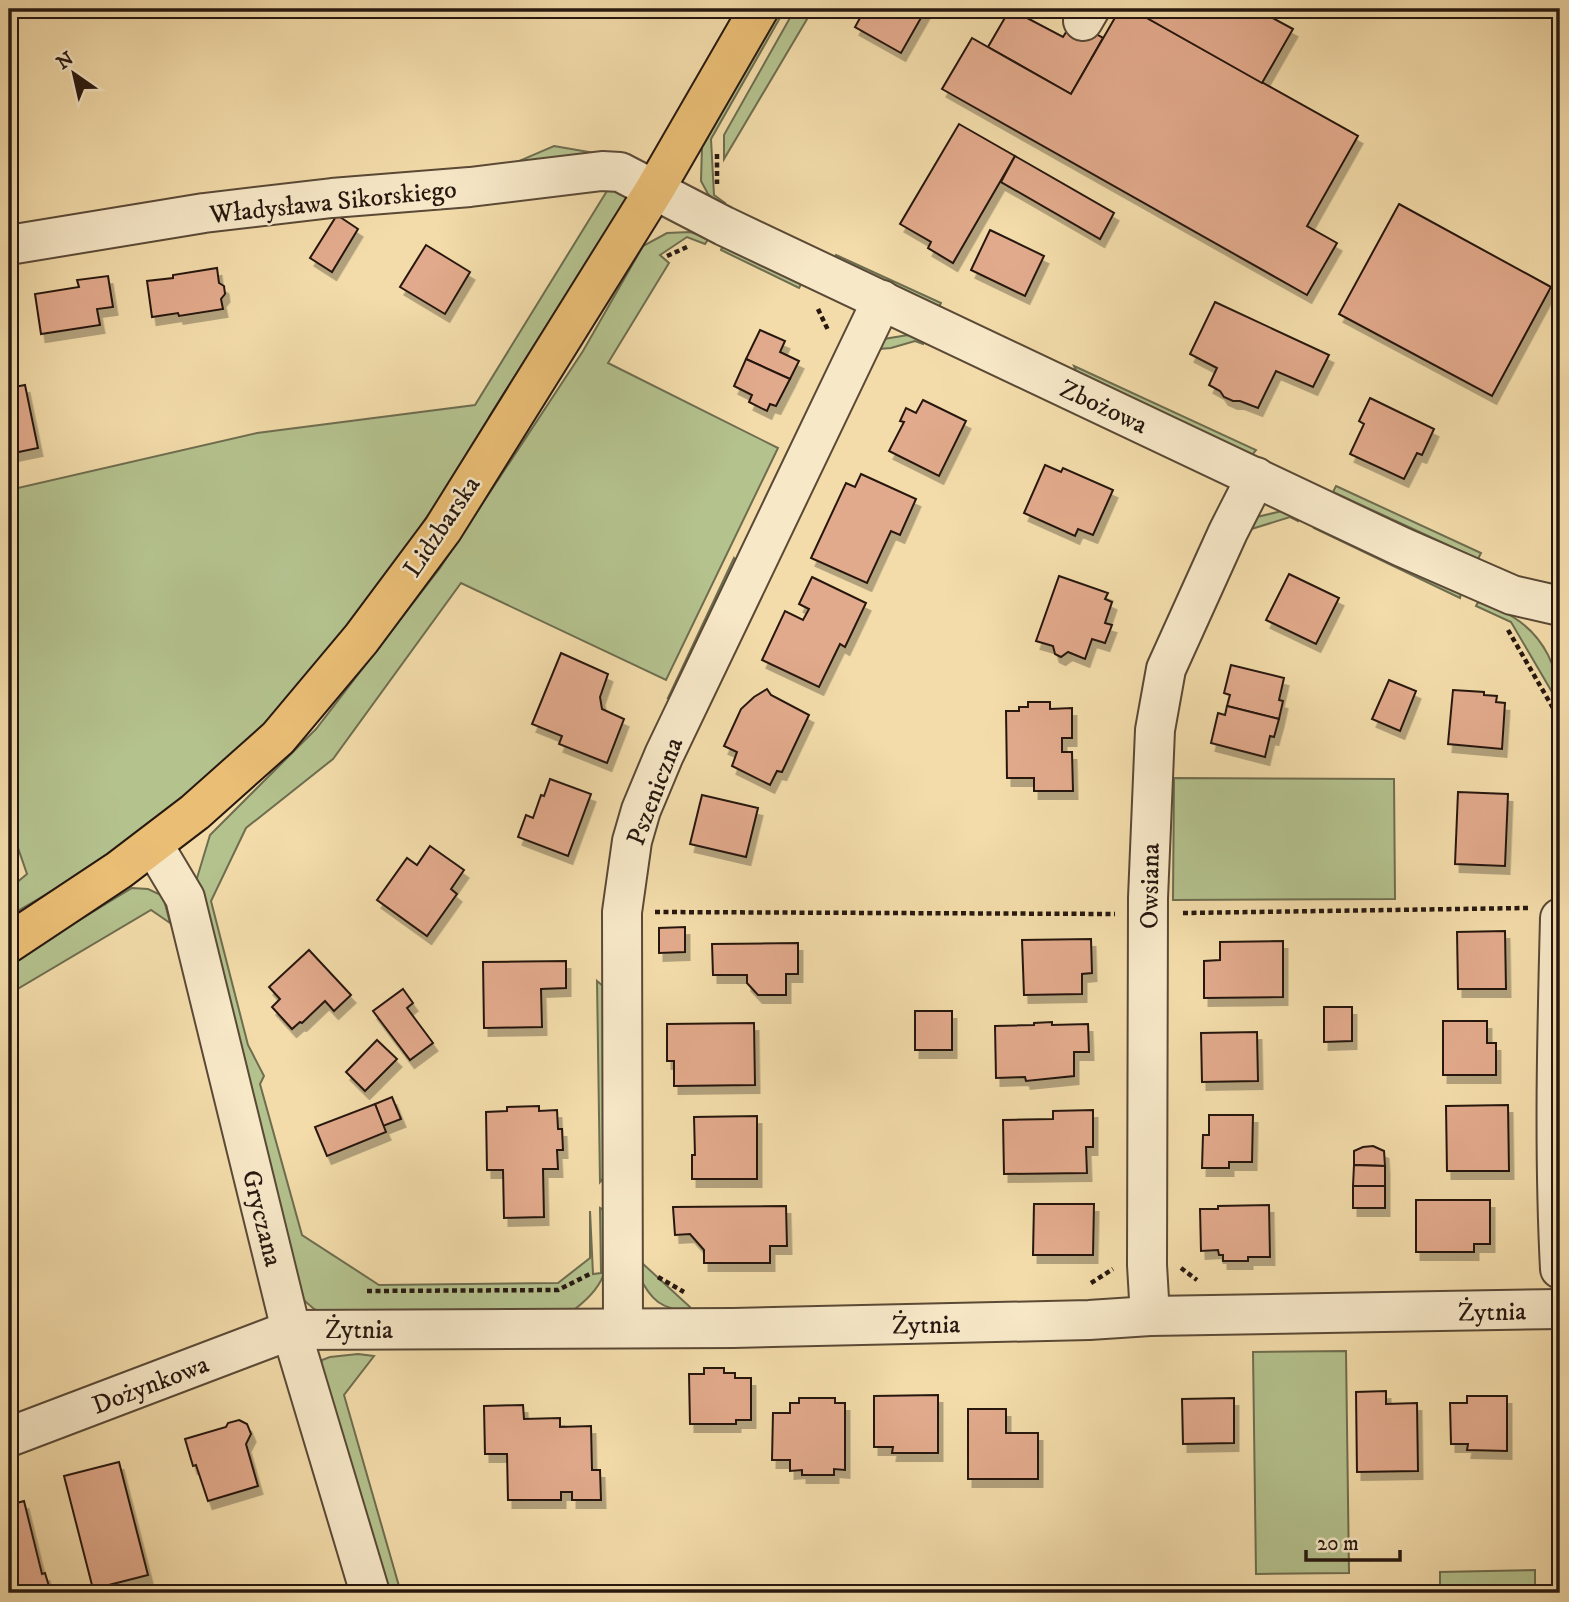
<svg xmlns="http://www.w3.org/2000/svg" width="1569" height="1602" viewBox="0 0 1569 1602" font-family="'IM FELL DW Pica',serif">
<defs>
<filter id="shadow"><feDropShadow dx="4.5" dy="8" stdDeviation="0" flood-color="#0004"/></filter>
</defs>
<rect width="100%" height="100%" fill="#f3dcaa"/>
<filter id="stains"><feTurbulence type="fractalNoise" baseFrequency=".00286" numOctaves="4"/><feColorMatrix values="0 0 0 0 .2 0 0 0 0 .09 0 0 0 0 .02 0 0 0 .5 -.17"/></filter>
<radialGradient id="worn" r=".72"><stop offset=".6" stop-color="#630" stop-opacity="0"/><stop offset="1" stop-color="#630" stop-opacity=".3"/></radialGradient>
<g fill="#b4c28e" stroke="#6e6d4f" stroke-width="2">
<polygon points="779,9 785,9 711,139 714,195 725,203 722,207 708,194 701,181 702,146"/>
<polygon points="795,9 813,9 724,159 724,135"/>
<polygon points="554,146 635,160 498,170"/>
<polygon points="610,186 627,187 627,198 489,417 488,428 413,537 343,631 267,722 191,796 69,881 9,916 9,889 27,874 9,822 9,490 257,433 475,405"/>
<path d="M690 232 709 238 705 244 687 237 660 255 669 263 608 363 778 448 666 680 461 583 333 759 246 828 211 901 248 1045 264 1076 260 1084 302 1235 379 1285 558 1283 590 1258V1211L593 1274 601 1273 600 1208 608 1212C606 1262 615 1280 571 1312L326 1315 314 1309 299 1296 199 909 197 878 210 835 316 729 440 568 583 351 643 246 667 233Z"/>
<polygon points="723,245 803,281 799,288 721,250"/>
<polygon points="836,255 941,303 938,309 834,259"/>
<polygon points="908,335 925,339 923,344 915,341 891,348 878,349 884,339"/>
<polygon points="1074,366 1256,450 1252,455 1077,373"/>
<polygon points="1336,486 1481,553 1478,559 1333,492"/>
<polygon points="1282,511 1300,515 1298,521 1290,517 1242,532 1257,517"/>
<polygon points="1316,524 1461,593 1460,598 1314,528"/>
<polygon points="734,558 738,563 675,698 668,698"/>
<path d="M1478 602C1490 606 1503 610 1513 617 1544 636 1560 670 1559 704L1511 622 1476 606Z"/>
<polygon points="1174,778 1394,779 1395,899 1173,900"/>
<polygon points="132,888 148,889 163,896 170,923 151,910 9,994 9,963"/>
<polygon points="597,981 603,986 606,1175 600,1182"/>
<path d="M642 1263 690 1307 691 1312C661 1309 651 1301 638 1274Z"/>
<polygon points="1346,1351 1349,1573 1256,1574 1253,1352"/>
<polygon points="358,1354 374,1356 344,1395 401,1593 383,1593 319,1373 322,1360 330,1357"/>
<polygon points="1535,1570 1535,1593 1440,1593 1440,1572"/>
</g>
<g fill="#e2aa8c" stroke="#271810" stroke-width="2" filter="url(#shadow)">
<polygon points="865,9 926,9 901,53 855,27"/>
<polygon points="1010,9 1063,37 1073,21 1103,38 1071,94 988,47"/>
<polygon points="1120,9 1131,9 1358,136 1307,226 1337,243 1307,295 942,89 972,38 1071,94"/>
<polygon points="1131,9 1256,9 1293,29 1262,83"/>
<polygon points="959,124 1015,156 953,263 928,248 931,242 900,224"/>
<polygon points="1015,156 1114,213 1100,239 1001,182"/>
<polygon points="1399,204 1551,287 1492,396 1339,314"/>
<polygon points="337,215 358,229 332,272 310,258"/>
<polygon points="990,230 1044,256 1025,296 971,270"/>
<polygon points="426,245 470,272 445,314 400,287"/>
<polygon points="217,268 219,283 224,286 225,294 221,299 223,309 179,316 178,313 152,317 147,281 173,278 173,275"/>
<polygon points="108,276 113,307 97,309 100,325 41,334 35,294 79,287 77,280"/>
<polygon points="1215,302 1329,355 1313,387 1276,371 1258,408 1240,401 1233,401 1224,397 1220,391 1209,385 1217,368 1190,354"/>
<polygon points="760,330 785,341 780,352 799,361 790,379 746,359"/>
<polygon points="746,359 790,379 776,406 770,404 767,411 749,402 752,395 734,386"/>
<polygon points="25,385 38,448 9,454 9,388"/>
<polygon points="1370,398 1434,429 1422,455 1417,453 1404,479 1350,454 1364,424 1359,421"/>
<polygon points="923,400 966,421 939,476 889,451 904,422 900,421 906,408 916,413"/>
<polygon points="1045,465 1061,472 1063,468 1113,490 1093,535 1078,529 1075,536 1024,513"/>
<polygon points="861,474 916,499 900,535 891,531 867,583 811,558 846,483 855,487"/>
<polygon points="1289,574 1339,598 1316,644 1266,620"/>
<polygon points="1059,576 1108,593 1105,599 1112,602 1105,623 1112,625 1105,643 1092,639 1085,659 1068,652 1061,657 1055,654 1053,646 1036,641"/>
<polygon points="812,577 866,603 845,647 840,644 819,687 762,660 785,611 803,620 809,609 799,604"/>
<polygon points="561,653 608,674 600,697 602,709 624,719 607,763 559,744 562,736 532,724"/>
<polygon points="1231,665 1284,678 1279,700 1283,701 1279,719 1227,706 1230,695 1224,693"/>
<polygon points="1389,680 1416,691 1400,731 1372,719"/>
<polygon points="767,689 771,695 809,715 782,772 777,771 770,785 732,766 737,752 724,746 741,709 754,697"/>
<polygon points="1453,690 1484,692 1484,695 1497,696 1496,702 1505,703 1502,749 1448,744"/>
<polygon points="1028,702 1050,702 1050,709 1072,708 1072,738 1062,738 1062,752 1072,752 1073,791 1034,791 1034,778 1007,778 1006,711 1019,711 1019,707 1028,707"/>
<polygon points="1227,706 1279,719 1274,737 1270,736 1265,757 1211,743 1218,713 1225,715"/>
<polygon points="550,779 591,794 568,856 518,837 526,815 533,818 541,795 544,796"/>
<polygon points="1458,792 1508,794 1505,866 1455,864"/>
<polygon points="702,795 758,808 746,857 690,844"/>
<polygon points="430,846 464,870 451,889 457,894 427,936 377,900 407,858 417,865"/>
<polygon points="685,927 685,952 659,953 659,928"/>
<polygon points="1505,931 1506,989 1458,989 1457,932"/>
<polygon points="1091,939 1092,973 1082,974 1082,994 1024,995 1022,940"/>
<polygon points="1283,941 1283,997 1204,998 1204,961 1220,960 1220,942"/>
<polygon points="798,943 798,974 786,974 786,995 758,995 747,983 747,975 713,975 712,944"/>
<polygon points="309,950 351,995 334,1011 325,1001 302,1023 300,1022 292,1029 272,1007 280,999 269,987"/>
<polygon points="566,961 566,988 541,989 542,1027 484,1028 483,962"/>
<polygon points="403,989 413,1003 407,1008 433,1043 410,1060 373,1011"/>
<polygon points="1324,1007 1352,1007 1352,1041 1324,1042"/>
<rect x="915" y="1011" width="37" height="39"/>
<polygon points="1443,1021 1487,1021 1487,1043 1496,1043 1496,1075 1443,1075"/>
<polygon points="1052,1022 1052,1025 1088,1024 1089,1052 1074,1052 1074,1076 1026,1081 1025,1077 996,1078 995,1026 1034,1025 1034,1023"/>
<polygon points="754,1023 755,1085 674,1086 674,1061 667,1061 667,1024"/>
<polygon points="1257,1032 1258,1081 1202,1082 1201,1033"/>
<polygon points="377,1040 397,1059 365,1091 346,1072"/>
<polygon points="392,1097 401,1119 383,1126 375,1104"/>
<polygon points="375,1104 386,1132 327,1156 315,1127"/>
<polygon points="1508,1105 1509,1171 1447,1171 1446,1106"/>
<polygon points="539,1106 539,1111 557,1110 558,1129 562,1129 563,1150 557,1150 558,1169 543,1169 544,1217 504,1218 503,1170 487,1170 486,1112 507,1111 507,1107"/>
<polygon points="1093,1110 1093,1147 1086,1147 1087,1173 1004,1174 1003,1120 1053,1119 1053,1111"/>
<polygon points="1209,1115 1253,1115 1252,1162 1229,1162 1229,1168 1202,1168 1203,1135 1209,1135"/>
<polygon points="757,1116 757,1179 692,1179 692,1155 695,1155 694,1117"/>
<polygon points="1373,1146 1384,1151 1385,1166 1354,1165 1354,1151 1363,1147"/>
<polygon points="1354,1165 1385,1166 1385,1186 1353,1186"/>
<rect x="1353" y="1186" width="32" height="22"/>
<polygon points="1416,1200 1490,1200 1490,1244 1474,1244 1474,1252 1416,1252"/>
<polygon points="1034,1204 1094,1204 1093,1255 1033,1255"/>
<polygon points="1269,1205 1270,1257 1248,1257 1248,1261 1223,1261 1223,1255 1219,1255 1218,1250 1201,1251 1200,1209 1218,1209 1218,1206"/>
<polygon points="786,1206 787,1246 770,1246 770,1263 704,1263 704,1250 690,1234 675,1235 673,1207"/>
<polygon points="704,1368 724,1368 724,1373 735,1373 735,1378 751,1378 751,1420 736,1420 736,1424 690,1424 689,1374 704,1374"/>
<polygon points="1386,1391 1386,1404 1417,1403 1418,1471 1357,1472 1356,1392"/>
<polygon points="938,1395 938,1453 892,1453 893,1447 874,1447 874,1396"/>
<polygon points="1467,1396 1507,1396 1507,1451 1467,1450 1468,1444 1451,1444 1450,1403 1467,1403"/>
<polygon points="799,1398 835,1398 835,1403 845,1403 845,1470 834,1469 834,1475 802,1475 802,1470 790,1471 790,1460 772,1460 773,1413 790,1413 790,1403 799,1403"/>
<polygon points="1234,1398 1234,1443 1183,1444 1182,1399"/>
<polygon points="523,1405 524,1419 560,1418 560,1427 591,1426 592,1470 600,1470 601,1500 572,1500 572,1492 561,1492 561,1500 508,1500 507,1454 485,1454 484,1406"/>
<polygon points="968,1409 1006,1409 1006,1433 1038,1433 1038,1479 968,1479"/>
<polygon points="239,1420 247,1424 251,1434 246,1444 258,1486 208,1501 196,1465 193,1466 185,1439 226,1427 228,1423"/>
<polygon points="119,1462 148,1575 93,1589 64,1476"/>
<polygon points="24,1501 42,1574 45,1573 51,1593 9,1593 9,1505"/>
</g>
<g fill="none" stroke-linecap="round" stroke-linejoin="round">
<defs>
<g id="minor">
<polyline points="1083,21 1090,9"/>
<polyline points="9,245 204,213 332,198 470,187 602,171 620,172 724,226 1402,547 1512,595 1560,606"/>
<polyline points="154,846 185,898 291,1330 370,1593"/>
<path d="M1560 918C1557 1035 1554 1152 1560 1269"/>
<polyline points="1150,1316 1147,1265 1148,898 1155,730 1166,669 1228,532 1256,477"/>
<polyline points="623,1327 622,912 632,841 641,810 664,755 882,300"/>
<polyline points="9,1437 291,1330 733,1328 1089,1320 1150,1316 1560,1309"/>
</g>
<polyline id="major" points="9,943 119,870 195,812 278,738 361,639 443,529 655,189 759,9"/>
</defs>
<use href="#minor" stroke="#5a4936" stroke-width="42"/>
<use href="#major" stroke="#271810" stroke-width="42"/>
<g stroke="#271810" stroke-width="4.5" stroke-dasharray="5 3.5" stroke-linecap="butt">
<polyline points="717,154 717,184"/>
<polyline points="667,256 687,247"/>
<polyline points="818,309 828,330"/>
<polyline points="1508,630 1553,708 1560,710"/>
<polyline points="655,912 1115,914"/>
<polyline points="1183,913 1528,908"/>
<polyline points="1181,1268 1197,1280"/>
<polyline points="658,1277 684,1292"/>
<polyline points="1091,1283 1113,1269"/>
<polyline points="367,1291 558,1290 590,1274"/>
</g>
<use href="#minor" stroke="#f7e8c8" stroke-width="38"/>
<use href="#major" stroke="#eabe75" stroke-width="38"/>
</g>
<g text-anchor="middle" stroke-width="5" stroke-linejoin="round" paint-order="stroke">
<g font-size="26" fill="#271810" stroke="#f7e8c8">
<text transform="translate(333 201) rotate(-6)" y="9">Władysława Sikorskiego</text>
<text transform="translate(1104 406) rotate(25)" y="9">Zbożowa</text>
<text transform="translate(441 526) rotate(-56)" y="9">Lidzbarska</text>
<text transform="translate(654 791) rotate(-69)" y="9">Pszeniczna</text>
<text transform="translate(1149 886) rotate(-89)" y="9">Owsiana</text>
<text transform="translate(263 1218) rotate(76)" y="9">Gryczana</text>
<text transform="translate(1492 1311) rotate(-1)" y="9">Żytnia</text>
<text transform="translate(926 1324) rotate(-1)" y="9">Żytnia</text>
<text x="359" y="1338">Żytnia</text>
<text transform="translate(150 1384) rotate(-21)" y="9">Dożynkowa</text>
</g>
</g>
<rect width="1569" height="1602" fill="none" stroke="#f3dcaa" stroke-width="35"/>
<rect x="10" y="10" width="1548" height="1581" fill="none" stroke="#271810" stroke-width="3.5"/>
<rect x="18" y="18" width="1534" height="1567" fill="none" stroke="#271810" stroke-width="2"/>
<g transform="translate(74 74) rotate(326)" stroke="#f7e8c8" stroke-width="5" paint-order="stroke">
<path d="M0-5L12 26L0 18L-12 26Z" fill="#271810"/>
<text y="-10" font-size="19" font-weight="bold" text-anchor="middle" fill="#271810">N</text>
</g>
<path d="M1306 1550v10h94v-10" fill="none" stroke="#271810" stroke-width="3.5"/>
<text x="1317" y="1550" font-size="21" fill="#271810" stroke="#f7e8c8" stroke-width="5" paint-order="stroke">20 m</text>
<rect width="100%" height="100%" filter="url(#stains)"/>
<rect width="100%" height="100%" fill="url(#worn)"/>
</svg>
